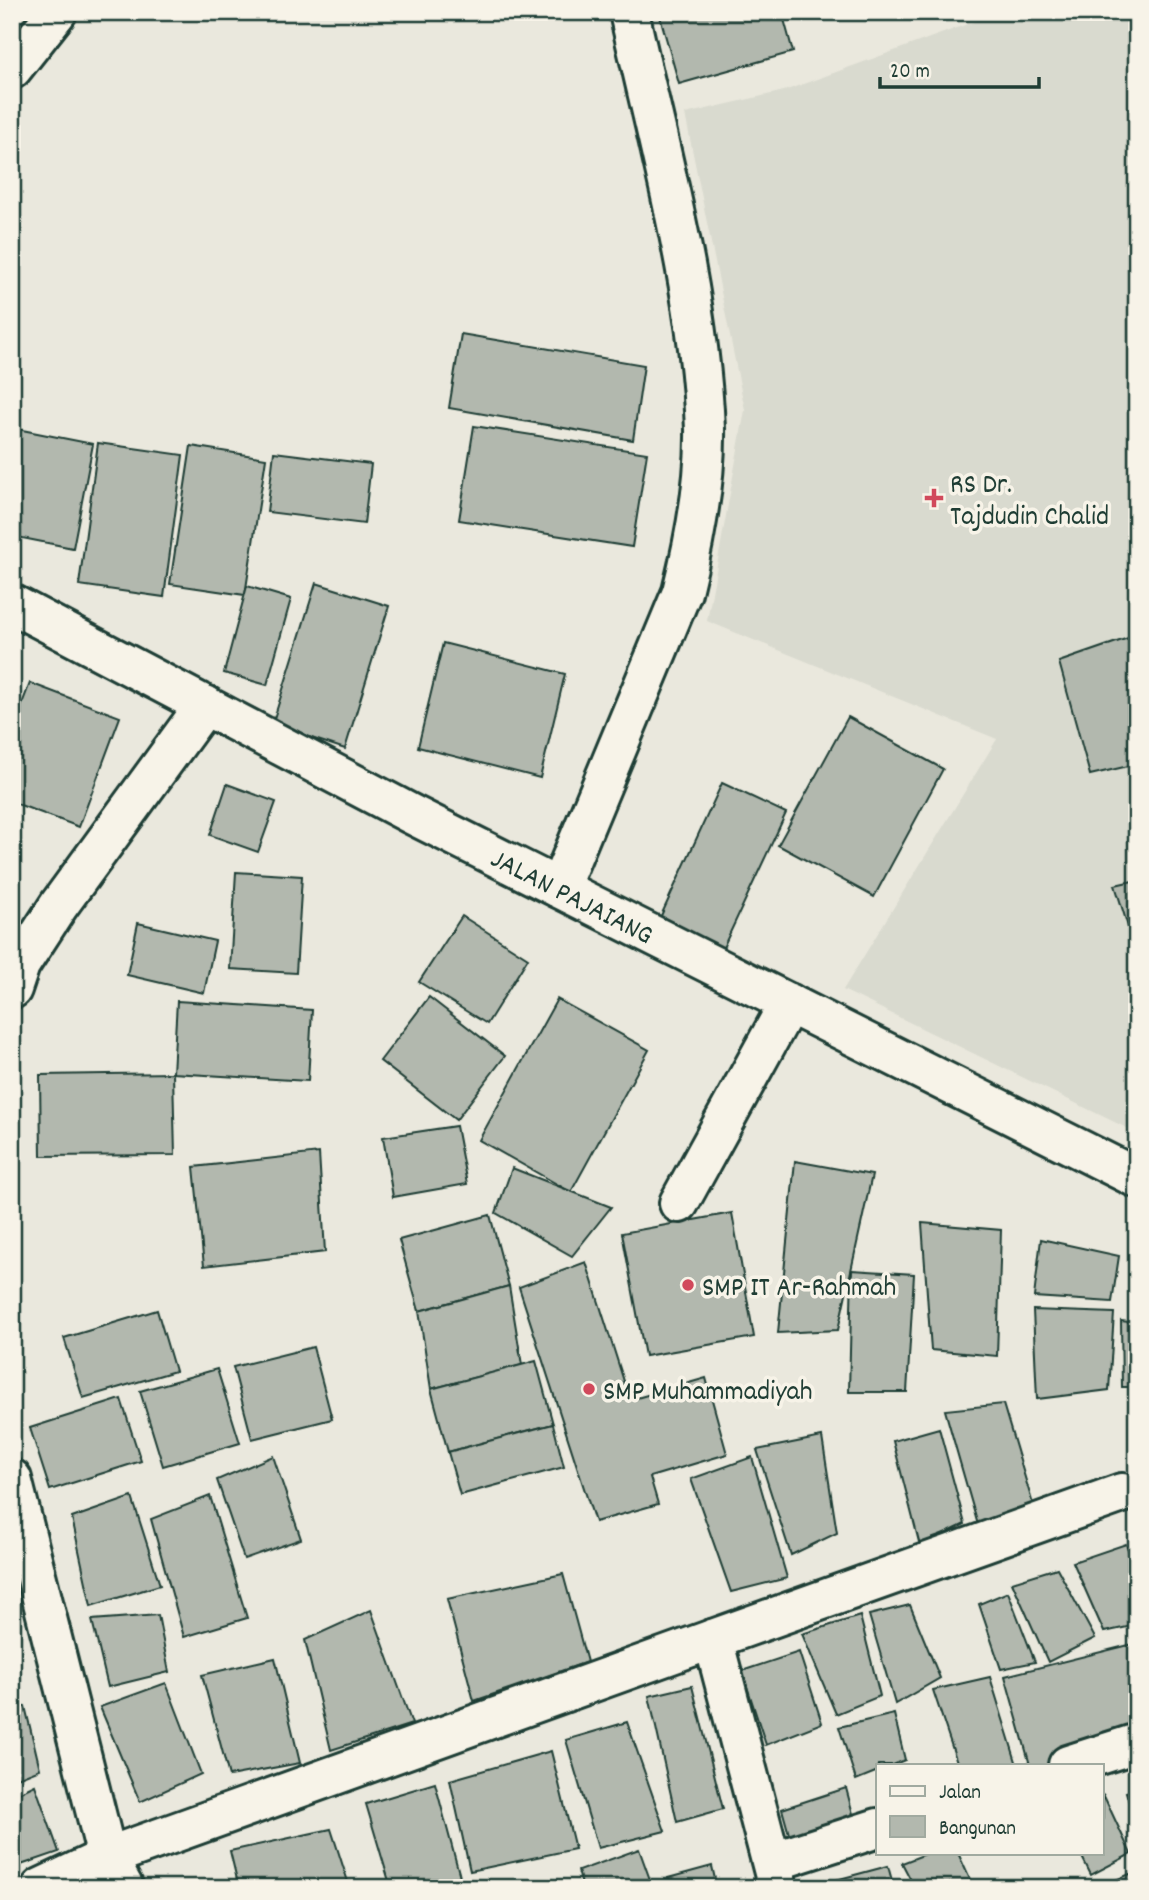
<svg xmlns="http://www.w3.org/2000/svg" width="1149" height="1900" viewBox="0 0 1149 1900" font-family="Dekko,sans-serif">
<rect width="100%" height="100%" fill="#eae8dd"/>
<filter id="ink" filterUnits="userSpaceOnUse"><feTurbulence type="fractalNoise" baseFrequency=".0143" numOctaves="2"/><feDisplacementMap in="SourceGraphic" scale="14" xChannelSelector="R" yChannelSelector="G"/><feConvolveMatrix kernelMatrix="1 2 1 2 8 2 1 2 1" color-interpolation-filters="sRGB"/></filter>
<g filter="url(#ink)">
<polygon fill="#d9dacf" points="1001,12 1137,12 1137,1133 843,990 997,739 707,621 745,410 685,114 784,91"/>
<g fill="#b2b8ae" stroke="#1f3d34" stroke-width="2">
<polygon points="782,12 793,52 679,84 659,13"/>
<polygon points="461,334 644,365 633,440 449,408"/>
<polygon points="474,426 647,453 632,547 459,520"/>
<polygon points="17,429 93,444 73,548 12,536 12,453"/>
<polygon points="98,443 183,455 164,597 79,585"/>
<polygon points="191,446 266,458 245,595 170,584"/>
<polygon points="274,452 371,464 364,524 267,512"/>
<polygon points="316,583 389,606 345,749 272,725"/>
<polygon points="247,586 291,599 267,685 224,673"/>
<polygon points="1137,635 1137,764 1090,775 1059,662"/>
<polygon points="443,643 565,674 540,778 418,747"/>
<polygon points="30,683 120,717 79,827 12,802 12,730"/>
<polygon points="848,717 943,769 874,897 778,845"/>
<polygon points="722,783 786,813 722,950 659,920"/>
<polygon points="227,784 276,802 258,852 210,835"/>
<polygon points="236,872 302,876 296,973 230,969"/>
<polygon points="1137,880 1137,956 1115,885"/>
<polygon points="462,916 528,958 487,1024 419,982"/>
<polygon points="138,923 215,941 204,993 127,975"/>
<polygon points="429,997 505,1056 456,1120 380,1061"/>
<polygon points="557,999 649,1050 571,1192 479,1140"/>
<polygon points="177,1001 312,1010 308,1081 173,1073"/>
<polygon points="173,1073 175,1155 41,1156 40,1075"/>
<polygon points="456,1126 467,1184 393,1197 383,1137"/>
<polygon points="319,1153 325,1252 204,1266 194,1167"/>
<polygon points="795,1161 872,1175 838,1330 778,1333"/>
<polygon points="512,1168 611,1207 572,1256 496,1213"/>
<polygon points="732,1213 754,1337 645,1356 622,1233"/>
<polygon points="490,1215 509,1286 419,1311 399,1240"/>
<polygon points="922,1223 1001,1230 997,1356 931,1350"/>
<polygon points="1041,1239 1119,1256 1112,1302 1034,1297"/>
<polygon points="586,1262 630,1400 706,1378 727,1454 650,1477 658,1504 595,1522 519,1287"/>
<polygon points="852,1270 914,1274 907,1392 849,1392"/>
<polygon points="509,1286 522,1365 431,1389 419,1311"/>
<polygon points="157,1310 175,1371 83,1398 64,1338"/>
<polygon points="1033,1310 1114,1313 1109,1390 1037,1399"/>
<polygon points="1121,1321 1137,1323 1137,1387 1122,1387"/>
<polygon points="313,1347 332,1419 252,1439 233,1367"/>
<polygon points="536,1361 553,1424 448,1452 431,1389"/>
<polygon points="217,1369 240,1443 163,1466 140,1391"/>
<polygon points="121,1399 141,1461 50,1490 30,1428"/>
<polygon points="1003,1404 1035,1511 978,1525 945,1410"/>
<polygon points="553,1424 564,1467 460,1495 448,1452"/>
<polygon points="939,1428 965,1524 920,1546 893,1441"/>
<polygon points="822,1437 837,1533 791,1555 757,1450"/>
<polygon points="273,1456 301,1539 244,1559 217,1480"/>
<polygon points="752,1457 787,1578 731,1592 691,1479"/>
<polygon points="210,1496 247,1618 184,1637 151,1519"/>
<polygon points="132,1497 160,1585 91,1606 72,1518"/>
<polygon points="1126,1544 1137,1574 1137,1625 1104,1632 1073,1562"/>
<polygon points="1057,1568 1095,1638 1048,1662 1012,1582"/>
<polygon points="563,1574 587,1662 474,1701 447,1599"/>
<polygon points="1008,1592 1035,1662 1001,1669 979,1604"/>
<polygon points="910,1605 940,1678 895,1704 869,1615"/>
<polygon points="371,1610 412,1724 331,1750 305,1640"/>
<polygon points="158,1615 169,1672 108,1687 92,1620"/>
<polygon points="860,1616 880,1696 836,1714 802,1634"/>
<polygon points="1137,1643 1137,1737 1054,1765 1030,1765 1005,1676"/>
<polygon points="799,1652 822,1723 766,1745 742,1671"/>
<polygon points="275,1658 300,1763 229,1776 202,1675"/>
<polygon points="990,1677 1017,1765 958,1765 933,1690"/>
<polygon points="166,1683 201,1774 140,1802 100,1707"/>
<polygon points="692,1686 723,1809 677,1822 649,1696"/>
<polygon points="25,1706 40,1769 12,1780 12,1711"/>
<polygon points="894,1714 905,1760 893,1765 878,1765 878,1771 856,1780 839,1727"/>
<polygon points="627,1722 665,1831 598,1848 566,1740"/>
<polygon points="551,1751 575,1849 470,1871 450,1780"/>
<polygon points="435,1783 463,1888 391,1888 366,1804"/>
<polygon points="35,1785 59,1852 12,1868 12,1796"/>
<polygon points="846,1788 856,1825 792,1845 782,1809"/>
<polygon points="1137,1789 1137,1829 1126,1792"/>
<polygon points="1103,1794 1131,1854 1091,1875 1080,1853 1102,1853"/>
<polygon points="331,1829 350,1888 239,1888 230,1851"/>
<polygon points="639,1849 653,1888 583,1888 578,1871"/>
<polygon points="928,1853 958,1853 974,1888 915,1888 902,1863"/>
<polygon points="712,1866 717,1888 670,1888 668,1878"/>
<polygon points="888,1866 894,1888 806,1888"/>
<polygon points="1137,1871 1137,1888 1099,1888 1099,1887"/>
</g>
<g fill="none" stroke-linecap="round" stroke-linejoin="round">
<defs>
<g id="street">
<polyline points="12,69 57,12"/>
<path d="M559 888 682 592C694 543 706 479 705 429 699 288 659 149 629 12"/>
<polyline points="12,989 20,965 59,905 205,705"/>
<polyline points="679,1203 789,1003"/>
<polyline points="12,1479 107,1857 124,1888"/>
<polyline points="1068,1765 1137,1743"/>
<polyline points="772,1862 878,1828"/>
<polyline points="41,1888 107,1857 713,1639"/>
<polyline points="778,1888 713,1639 1122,1493"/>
</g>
<polyline id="secondary" points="12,604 411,814 1137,1178"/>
</defs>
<use href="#street" stroke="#1f3d34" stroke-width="44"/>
<use href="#secondary" stroke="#1f3d34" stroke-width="44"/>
<use href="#street" stroke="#f7f3e8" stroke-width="38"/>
<use href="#secondary" stroke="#f7f3e8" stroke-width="38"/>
</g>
</g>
<g fill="#d1495b" stroke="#f7f3e8" stroke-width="2.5">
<path d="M930.5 487.5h7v7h7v7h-7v7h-7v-7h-7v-7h7z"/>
<circle cx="688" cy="1285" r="7"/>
<circle cx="589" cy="1389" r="7"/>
</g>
<g text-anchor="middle" stroke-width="7" stroke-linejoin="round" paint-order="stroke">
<g font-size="28" fill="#1f3d34" stroke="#f7f3e8" text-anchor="start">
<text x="950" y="492">RS Dr.<tspan x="950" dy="32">Tajdudin Chalid</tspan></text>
<text x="702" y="1295">SMP IT Ar-Rahmah</text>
<text x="603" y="1399">SMP Muhammadiyah</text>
</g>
<g font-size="28" fill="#1f3d34" stroke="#f7f3e8">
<text transform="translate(573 895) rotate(27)" y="10">JALAN PAJAIANG</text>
</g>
</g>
<rect width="1149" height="1900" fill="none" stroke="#f7f3e8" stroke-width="42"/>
<rect x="21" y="21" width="1107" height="1858" fill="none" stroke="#1f3d34" stroke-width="2.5" filter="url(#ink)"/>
<rect x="876" y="1764" width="228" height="91" fill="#f7f3e8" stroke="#a1aaa0" stroke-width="2"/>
<rect x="890" y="1786" width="35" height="10" fill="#f7f3e8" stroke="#a1aaa0" stroke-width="2"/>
<text x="939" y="1798" font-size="21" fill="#1f3d34">Jalan</text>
<rect x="890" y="1816" width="35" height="21" fill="#b2b8ae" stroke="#a1aaa0" stroke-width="2"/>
<text x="939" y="1834" font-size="21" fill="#1f3d34">Bangunan</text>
<path d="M880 77v10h159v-10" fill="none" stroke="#1f3d34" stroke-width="3.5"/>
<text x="890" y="77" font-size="21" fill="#1f3d34" stroke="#f7f3e8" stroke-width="5" paint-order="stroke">20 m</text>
</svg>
